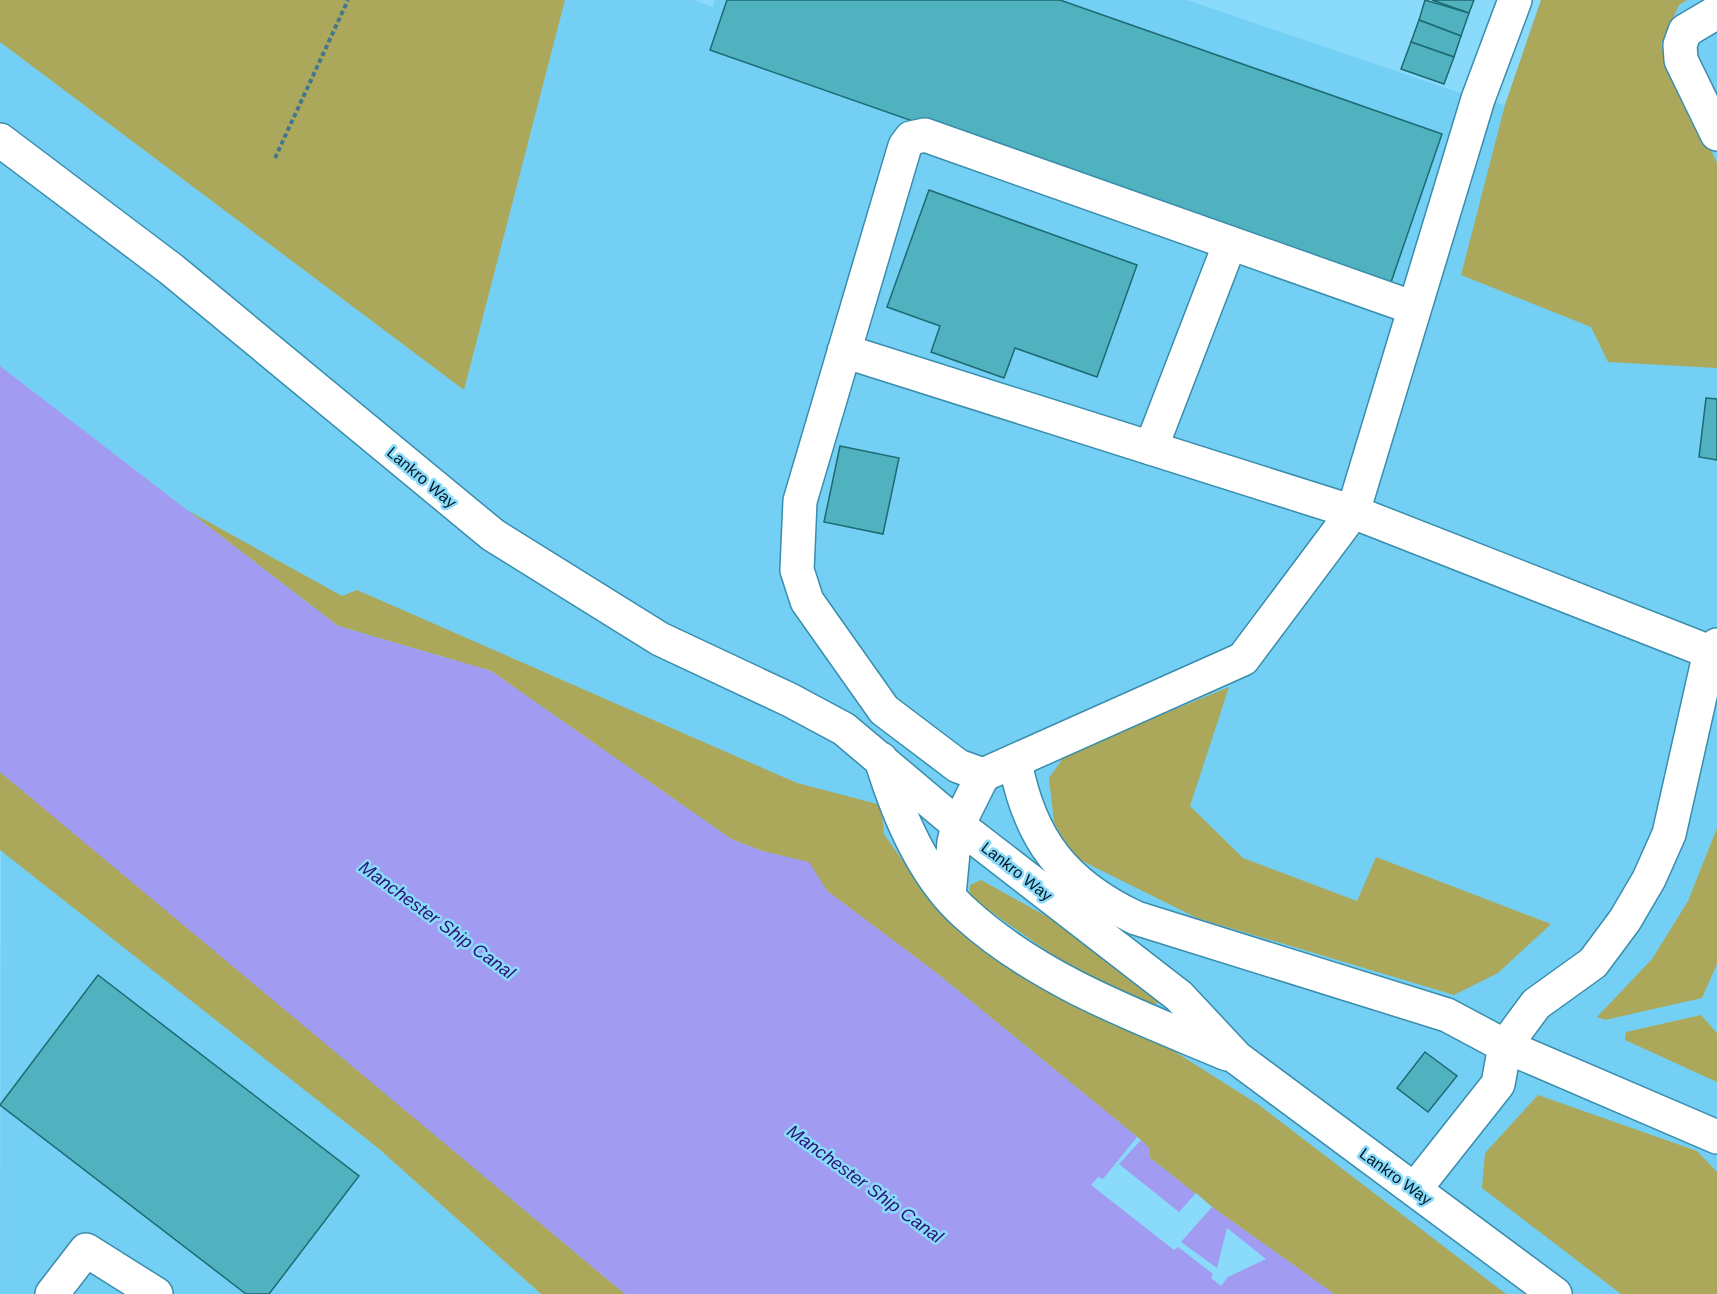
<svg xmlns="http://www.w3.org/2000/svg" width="1717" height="1294" viewBox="0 0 1717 1294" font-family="Arial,sans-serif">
<rect width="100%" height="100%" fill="#89dafb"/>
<g fill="#73cff3">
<polygon points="565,0 693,0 713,7 715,0 1187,0 1478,99 1505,105 1541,0 1717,0 1717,1294 1334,1294 1212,1207 1149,1157 934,971 827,891 809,863 731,839 491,671 338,626 0,366 0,42 464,390"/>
<polygon points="1,849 378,1148 541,1294 0,1294"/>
</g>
<g fill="#aca85b">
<polygon points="0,0 565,0 464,390 0,42"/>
<polygon points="1541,0 1687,0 1679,5 1661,44 1717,163 1717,368 1608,362 1591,327 1461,275 1505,105"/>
<polygon points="187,510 342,596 357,590 797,783 881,805 884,834 905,864 984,942 1158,1041 1259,1105 1506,1294 1334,1294 1212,1207 1149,1157 1150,1149 1141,1140 934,971 827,891 809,863 762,851 731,839 491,671 338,626"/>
<polygon points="1229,687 1190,806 1243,858 1357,901 1376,857 1551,924 1498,973 1454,995 1197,918 1072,856 1054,822 1049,778 1066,754"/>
<polygon points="0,772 30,795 625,1294 541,1294 378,1148 0,850"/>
<polygon points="1717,828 1717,964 1702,998 1605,1020 1597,1017 1652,959 1688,901"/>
<polygon points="981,880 1071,930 1160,1001 1152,1007 1101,983 1057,958 970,897 970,885"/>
<polygon points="1701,1015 1717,1033 1717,1082 1625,1040 1626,1032"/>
<polygon points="1538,1095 1697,1151 1717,1172 1717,1294 1621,1294 1482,1188 1485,1153"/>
</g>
<polygon fill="#a19bf2" points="0,366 338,626 491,671 731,839 762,851 809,862 827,891 934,971 1141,1140 1150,1149 1149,1157 1212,1207 1334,1294 625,1294 0,772"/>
<polygon fill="#89dafb" points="1137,1137 1141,1140 1119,1164 1179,1212 1196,1193 1212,1207 1181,1242 1217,1268 1227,1228 1266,1259 1228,1277 1221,1286 1211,1278 1213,1274 1178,1247 1174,1250 1091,1185 1098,1177 1103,1179"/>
<g fill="#4fb2be" stroke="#1d6a73" stroke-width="1.5">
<polygon points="727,0 1060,0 1442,134 1389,288 710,50"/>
<polygon points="1425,0 1469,13 1461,36 1419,20"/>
<polygon points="1432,0 1474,0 1469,13"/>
<polygon points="1419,20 1461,36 1454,57 1411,42"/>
<polygon points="1411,42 1454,57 1444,84 1401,69"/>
<polygon points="929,190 1137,265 1097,377 1015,348 1004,378 931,352 940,326 887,307"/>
<polygon points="1706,398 1717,399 1717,460 1699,457"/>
<polygon points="840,446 899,458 883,534 824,522"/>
<polygon points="98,975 359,1176 269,1294 246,1294 0,1105"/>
<polygon points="1425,1052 1457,1076 1428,1112 1397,1088"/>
</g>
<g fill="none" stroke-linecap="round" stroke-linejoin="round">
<defs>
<g id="minor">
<polyline points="1515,0 1478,99 1353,512 1710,652"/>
<polyline points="1717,12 1685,31 1680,45 1681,60 1717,134"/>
<polyline points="0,140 171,269 493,535 660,639 790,700 844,729 958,825 1179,996 1237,1058 1555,1294"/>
<polyline points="844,351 1353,512 1243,659 983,775 958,766 884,710 807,601 797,570 800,501 905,146 911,138 925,135 1414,308"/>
<polyline points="1151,448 1230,243"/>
<path d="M881 759C897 812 924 877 966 914 1040 981 1137 1016 1227 1054"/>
<path d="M1015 761C1029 839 1064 884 1136 918L1447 1015 1505 1046 1717 1137"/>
<polyline points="949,895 954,842 958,825 983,775"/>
<polyline points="1415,1189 1498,1084 1505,1046 1536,1004 1593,963 1625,920 1649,879 1669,834 1710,652 1717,645"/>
<polyline points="52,1294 86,1250 156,1294"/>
</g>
</defs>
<use href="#minor" stroke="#3a8dac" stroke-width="36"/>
<polyline stroke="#43778c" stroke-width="4" stroke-dasharray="4.5 3" stroke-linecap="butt" points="275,158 348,0"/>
<use href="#minor" stroke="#fff" stroke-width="33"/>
</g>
<g text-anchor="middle" stroke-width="5" stroke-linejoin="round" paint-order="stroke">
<g font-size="16" fill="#011822" stroke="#89dafb">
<text transform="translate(422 477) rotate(40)" y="6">Lankro Way</text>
<text transform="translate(1017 871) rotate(38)" y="6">Lankro Way</text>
<text transform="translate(1396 1176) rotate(36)" y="6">Lankro Way</text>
</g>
<g font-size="18" font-style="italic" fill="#2d1372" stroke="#89dafb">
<text transform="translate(437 920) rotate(36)" y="6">Manchester Ship Canal</text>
<text transform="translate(865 1184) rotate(36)" y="6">Manchester Ship Canal</text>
</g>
</g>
</svg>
